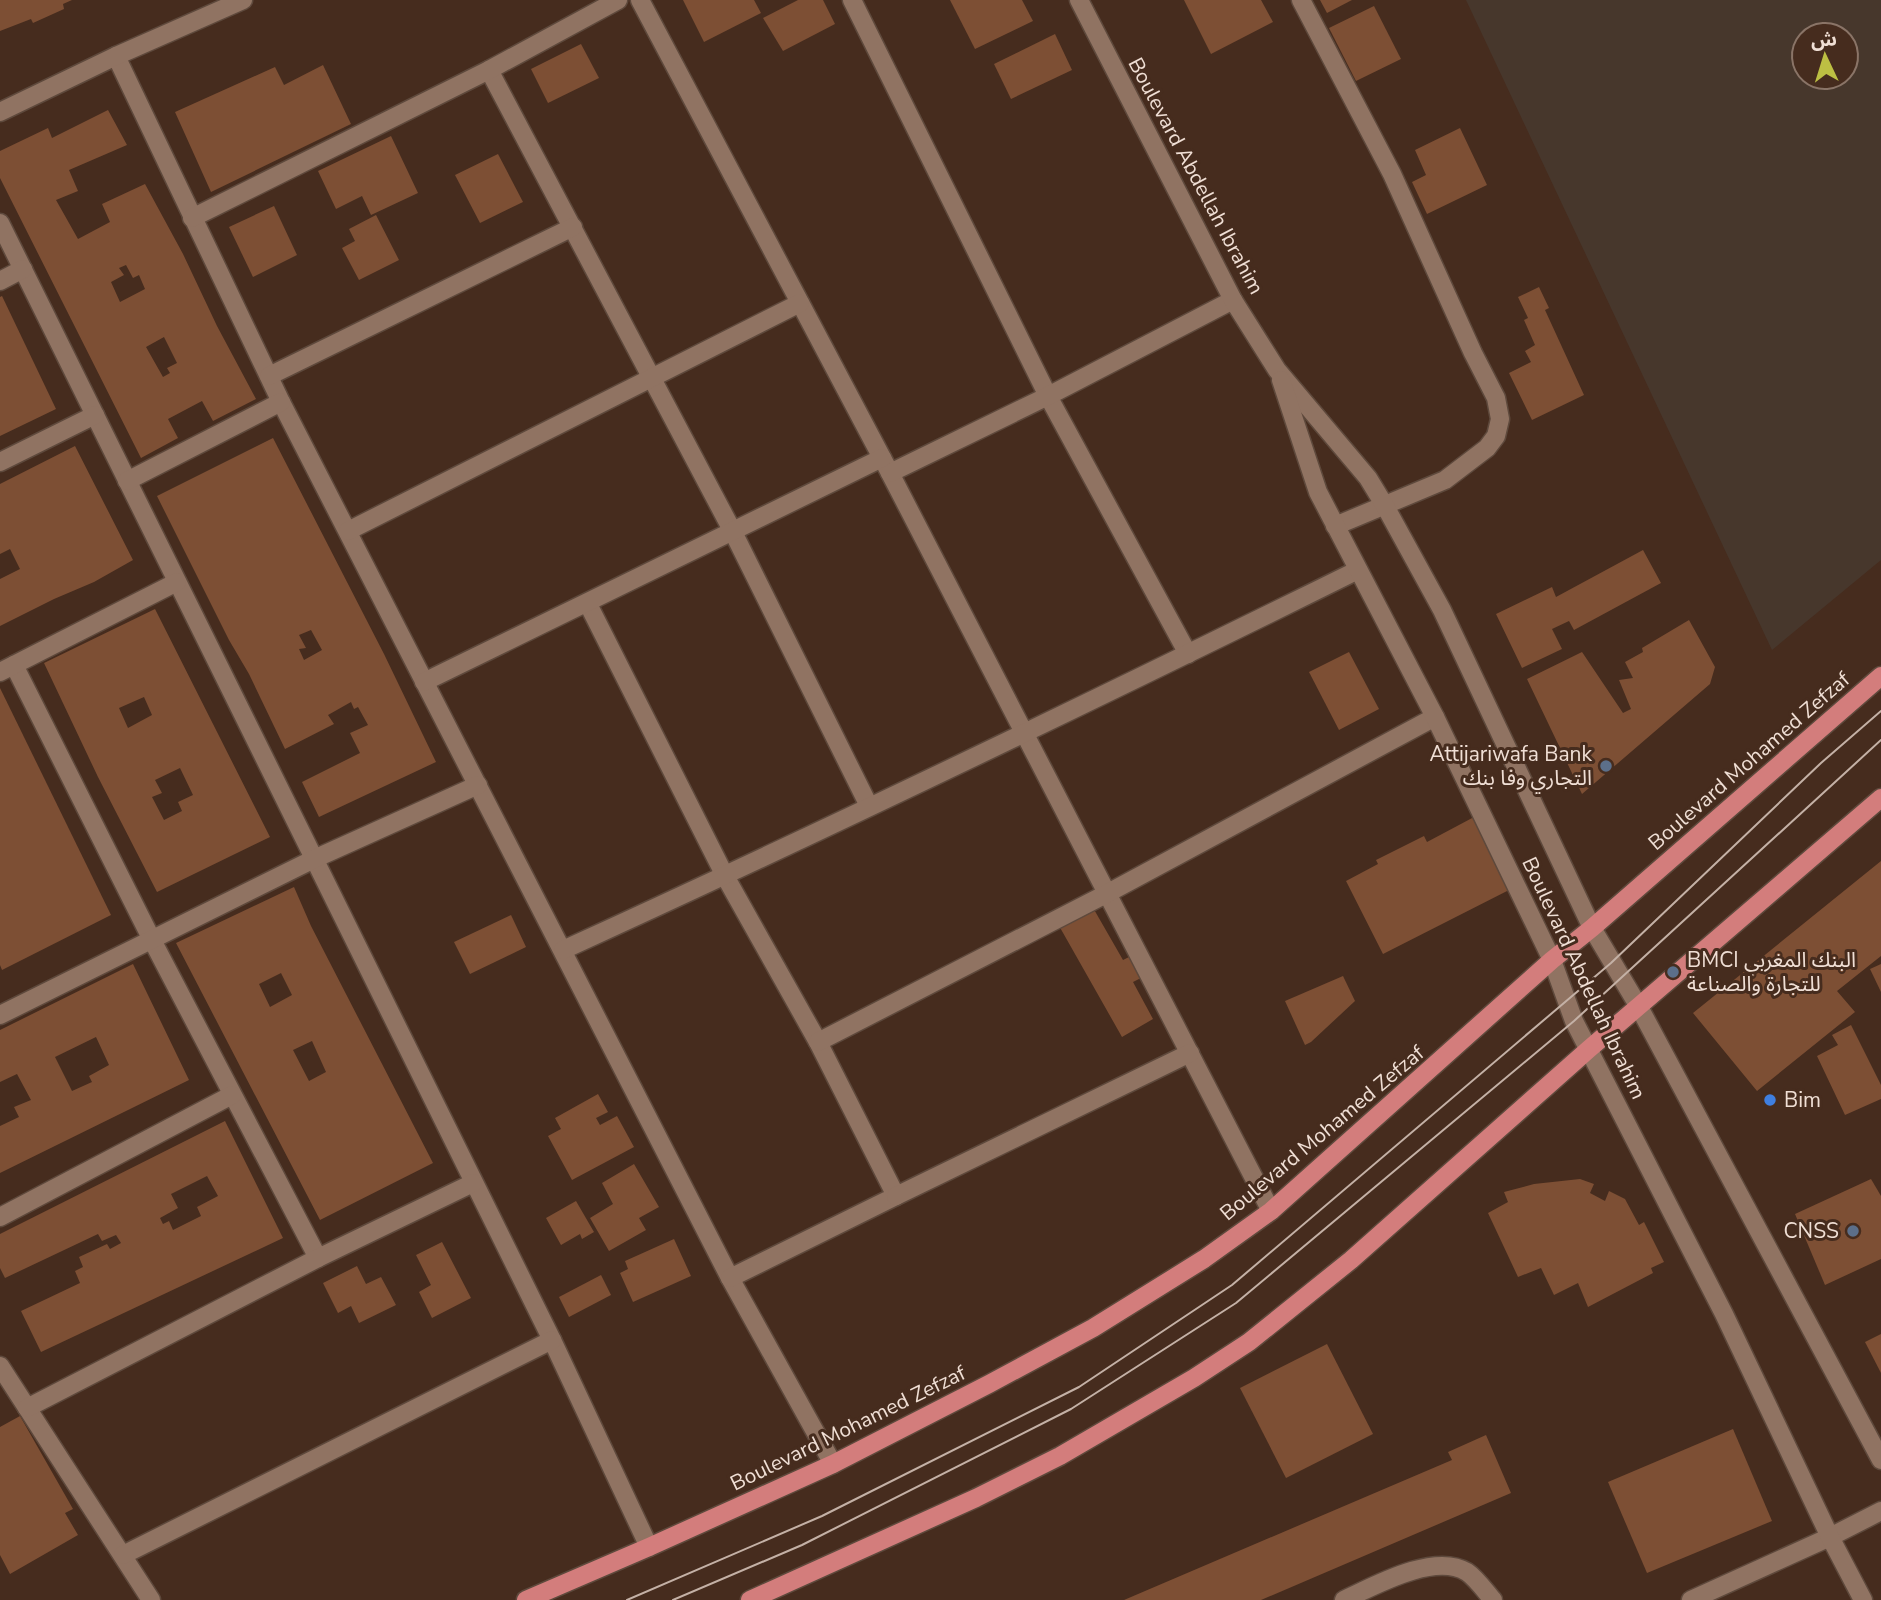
<svg xmlns="http://www.w3.org/2000/svg" width="1881" height="1600" viewBox="0 0 1881 1600" font-family="'Nunito Sans','Noto Sans Arabic',sans-serif">
<rect width="100%" height="100%" fill="#462c1e"/>
<path fill="#47372c" fill-rule="evenodd" d="M1466 0H1881V560L1772 650ZM1804 35H1846V77H1804Z"/>
<g fill="#7d4f34" fill-rule="evenodd">
<polygon points="0,0 72,0 63,4 64,9 33,23 31,19 0,31"/>
<polygon points="683,0 754,0 761,13 704,42"/>
<polygon points="798,0 823,0 835,24 783,51 763,18"/>
<polygon points="950,0 1022,0 1033,21 975,49"/>
<polygon points="1184,0 1261,0 1273,22 1211,54"/>
<polygon points="1320,0 1352,0 1327,13"/>
<polygon points="1374,6 1401,59 1356,81 1329,28"/>
<polygon points="1055,34 1072,70 1011,99 994,64"/>
<polygon points="581,44 599,78 548,103 531,69"/>
<polygon points="323,65 351,124 211,192 175,112 275,67 284,85"/>
<path d="M108 110 127 145 69 170 78 191 56 200 78 239 110 222 102 204 145 184 183 254 217 326 256 399 213 421 202 401 168 419 178 438 141 458 0 178V151L48 128 52 138ZM126 265 133 278 139 275 145 289 120 302 111 282 124 275 119 268ZM164 337 177 363 167 368 170 373 163 377 146 347Z"/>
<polygon points="1460,128 1487,185 1427,214 1412,182 1426,175 1415,150"/>
<polygon points="391,136 418,193 371,215 362,196 336,209 318,171"/>
<polygon points="498,154 523,202 480,223 455,175"/>
<polygon points="274,206 297,255 253,277 229,227"/>
<polygon points="376,215 399,260 359,280 342,248 355,241 349,229"/>
<polygon points="1539,287 1549,308 1545,310 1584,395 1532,420 1509,373 1531,362 1525,351 1535,345 1524,320 1528,318 1518,297"/>
<polygon points="2,296 56,409 0,436 0,297"/>
<path d="M273 438 384 654 436 762 319 817 302 782 360 753 350 733 368 725 358 707 354 709 351 702 328 715 334 724 285 749 249 674 229 640 157 496ZM311 630 322 650 304 660 299 649 306 648 299 635Z"/>
<polygon points="75,446 133,560 94,582 54,599 0,626 0,579 20,569 10,549 0,554 0,484"/>
<polygon points="1643,550 1661,583 1574,630 1569,621 1552,629 1562,649 1522,668 1496,614 1552,587 1556,597"/>
<path d="M155 609 270 837 157 892 98 777 44 663ZM144 697 152 715 128 728 119 708ZM180 768 193 795 178 802 182 811 164 820 152 797 162 793 155 780Z"/>
<polygon points="1689,620 1715,667 1710,684 1582,794 1527,679 1582,652 1623,713 1631,709 1619,680 1633,678 1625,662 1643,652 1642,648"/>
<polygon points="1349,652 1379,709 1339,730 1309,672"/>
<polygon points="0,688 111,915 2,970 0,965"/>
<polygon points="1474,817 1511,889 1383,954 1346,881 1378,864 1376,860 1424,836 1427,842"/>
<polygon points="1881,861 1881,956 1837,991 1855,1012 1757,1091 1693,1013"/>
<path d="M294 887 311 926 433 1163 320 1220 176 943ZM281 973 292 995 270 1007 259 984ZM312 1041 326 1072 309 1081 293 1050Z"/>
<polygon points="1092,906 1123,960 1129,957 1141,978 1133,982 1153,1019 1122,1037 1058,924"/>
<polygon points="511,915 526,947 470,974 454,942"/>
<path d="M133 964 189 1080 0 1173V1126L19 1117 14 1107 31 1100 17 1074 0 1082V1030ZM96 1037 109 1065 89 1076 92 1082 72 1091 55 1057Z"/>
<polygon points="1881,964 1881,992 1870,969"/>
<polygon points="1343,976 1355,1001 1311,1042 1305,1045 1285,1001"/>
<polygon points="1851,1025 1881,1085 1881,1099 1845,1115 1817,1056 1838,1045 1832,1035"/>
<polygon points="598,1094 608,1112 596,1118 600,1125 617,1116 634,1147 572,1180 548,1136 561,1129 555,1118"/>
<path d="M225 1121 283 1238 41 1352 21 1311 80 1283 75 1271 83 1267 79 1257 107 1244 110 1249 121 1243 116 1235 102 1241 98 1234 5 1278 0 1268V1234ZM207 1176 218 1196 197 1207 201 1216 173 1230 169 1221 163 1224 160 1218 178 1208 171 1194Z"/>
<polygon points="634,1164 659,1207 639,1218 646,1230 609,1251 590,1218 613,1204 602,1183"/>
<polygon points="1580,1179 1594,1184 1590,1193 1605,1201 1609,1191 1625,1199 1639,1225 1644,1222 1664,1262 1651,1268 1653,1273 1588,1307 1578,1283 1554,1295 1541,1268 1518,1277 1488,1213 1508,1202 1504,1192 1534,1184"/>
<polygon points="1871,1179 1881,1196 1881,1259 1825,1285 1795,1214"/>
<polygon points="576,1201 594,1232 582,1239 580,1234 561,1245 546,1218"/>
<polygon points="674,1239 691,1276 633,1302 620,1273 628,1269 625,1261"/>
<polygon points="442,1242 471,1298 432,1318 419,1292 431,1285 416,1255"/>
<polygon points="357,1266 366,1284 381,1277 396,1305 359,1323 351,1306 338,1313 323,1283"/>
<polygon points="601,1275 611,1295 569,1317 559,1297"/>
<polygon points="1881,1334 1881,1373 1865,1342"/>
<polygon points="1327,1344 1373,1434 1286,1478 1240,1388"/>
<polygon points="20,1416 73,1509 65,1513 78,1535 10,1574 0,1555 0,1427"/>
<polygon points="1733,1429 1772,1521 1647,1573 1608,1482"/>
<polygon points="1486,1435 1511,1493 1261,1600 1124,1600 1452,1460 1448,1452"/>
</g>
<g fill="none" stroke-linecap="round" stroke-linejoin="round">
<defs>
<g id="street">
<polyline points="640,0 890,473 1271,1211"/>
<polyline points="852,0 1048,396 1188,654"/>
<polyline points="1301,0 1392,174 1473,353 1496,398 1500,419 1496,436 1487,448 1445,480 1335,526"/>
<polyline points="116,56 281,402 730,1278 833,1464"/>
<polyline points="489,70 733,532 869,806"/>
<polyline points="0,112 116,56 243,0"/>
<polyline points="192,218 489,70 618,0"/>
<polyline points="0,223 552,1340 649,1547"/>
<polyline points="0,281 23,269"/>
<polyline points="269,376 573,227"/>
<polyline points="0,462 95,415"/>
<polyline points="890,473 1048,396 1233,300"/>
<polyline points="127,481 281,402"/>
<polyline points="348,531 800,303"/>
<polyline points="588,604 725,876 818,1042 896,1196 730,1278"/>
<polyline points="14,665 152,940 318,1258"/>
<polyline points="0,672 177,582"/>
<polyline points="424,682 882,458"/>
<path d="M563 950C830 828 1095 700 1358 570"/>
<polyline points="0,1015 314,859 478,785"/>
<polyline points="818,1042 1108,893 1435,717"/>
<polyline points="896,1196 1190,1053"/>
<polyline points="0,1217 232,1095"/>
<polyline points="0,1366 151,1600"/>
<polyline points="27,1408 318,1258 473,1183"/>
<polyline points="123,1555 552,1340"/>
<path d="M1344 1600C1374 1586 1434 1552 1467 1572 1476 1578 1486 1592 1493 1600"/>
<polyline points="1691,1600 1830,1537 1881,1511"/>
</g>
<g id="secondary">
<polyline points="1079,0 1233,300 1277,370 1368,478 1385,506 1442,610 1592,928 1639,1007 1881,1460"/>
<polyline points="1281,380 1318,492 1435,717 1552,960 1574,1021 1724,1314 1830,1537 1863,1600"/>
</g>
<g id="primary">
<polyline points="526,1600 649,1547 833,1464 989,1384 1093,1328 1204,1259 1271,1211 1552,960 1592,928 1881,676"/>
<polyline points="750,1600 976,1498 1060,1456 1194,1378 1249,1342 1351,1260 1589,1049 1881,798"/>
</g>
</defs>
<use href="#street" stroke="#5e493c" stroke-width="21"/>
<use href="#secondary" stroke="#5e493c" stroke-width="21"/>
<use href="#primary" stroke="#5e493c" stroke-width="21"/>
<use href="#street" stroke="#907362" stroke-width="18"/>
<use href="#secondary" stroke="#907362" stroke-width="18"/>
<use href="#primary" stroke="#d37d7c" stroke-width="18"/>
<g stroke="#c4b1a6" stroke-width="2">
<polyline points="627,1600 822,1516 1079,1387 1232,1285 1611,963 1821,763 1881,711"/>
<polyline points="673,1600 802,1545 1071,1409 1236,1303 1574,1021 1881,740"/>
</g>
</g>
<g fill="#5c6f8a" stroke="#462c1e" stroke-width="2.5">
<circle cx="1606" cy="766" r="7"/>
<circle cx="1673" cy="972" r="7"/>
<circle cx="1853" cy="1231" r="7"/>
</g>
<circle fill="#3f7fe0" stroke="#462c1e" stroke-width="2.5" cx="1770" cy="1100" r="7"/>
<g text-anchor="middle" stroke-width="6" stroke-linejoin="round" paint-order="stroke">
<g font-size="21" fill="#f0dfd5" stroke="#462c1e">
<text transform="translate(1196 176) rotate(62)" y="7">Boulevard Abdellah Ibrahim</text>
<text transform="translate(1749 761) rotate(-41)" y="7">Boulevard Mohamed Zefzaf</text>
<text transform="translate(1584 978) rotate(65)" y="7">Boulevard Abdellah Ibrahim</text>
<text transform="translate(1322 1133) rotate(-40)" y="7">Boulevard Mohamed Zefzaf</text>
<text transform="translate(848 1428) rotate(-26)" y="7">Boulevard Mohamed Zefzaf</text>
</g>
<g font-size="21" fill="#f0dfd5" stroke="#462c1e" text-anchor="end">
<text x="1592" y="761">Attijariwafa Bank<tspan x="1592" dy="24">التجاري وفا بنك</tspan></text>
<text x="1687" y="967" text-anchor="start">BMCI البنك المغربي<tspan x="1687" dy="24">للتجارة والصناعة</tspan></text>
<text x="1784" y="1107" text-anchor="start">Bim</text>
<text x="1839" y="1238">CNSS</text>
</g>
</g>
<g transform="translate(1825 56) rotate(356)"><circle r="33" fill="#462c1e" stroke="#8a7467" stroke-width="2"/>
<path d="M0-5L12 26L0 18L-12 26Z" fill="#bdbf43"/>
<text y="-10" font-size="19" font-weight="bold" text-anchor="middle" fill="#f0dfd5">ش</text>
</g>
</svg>
